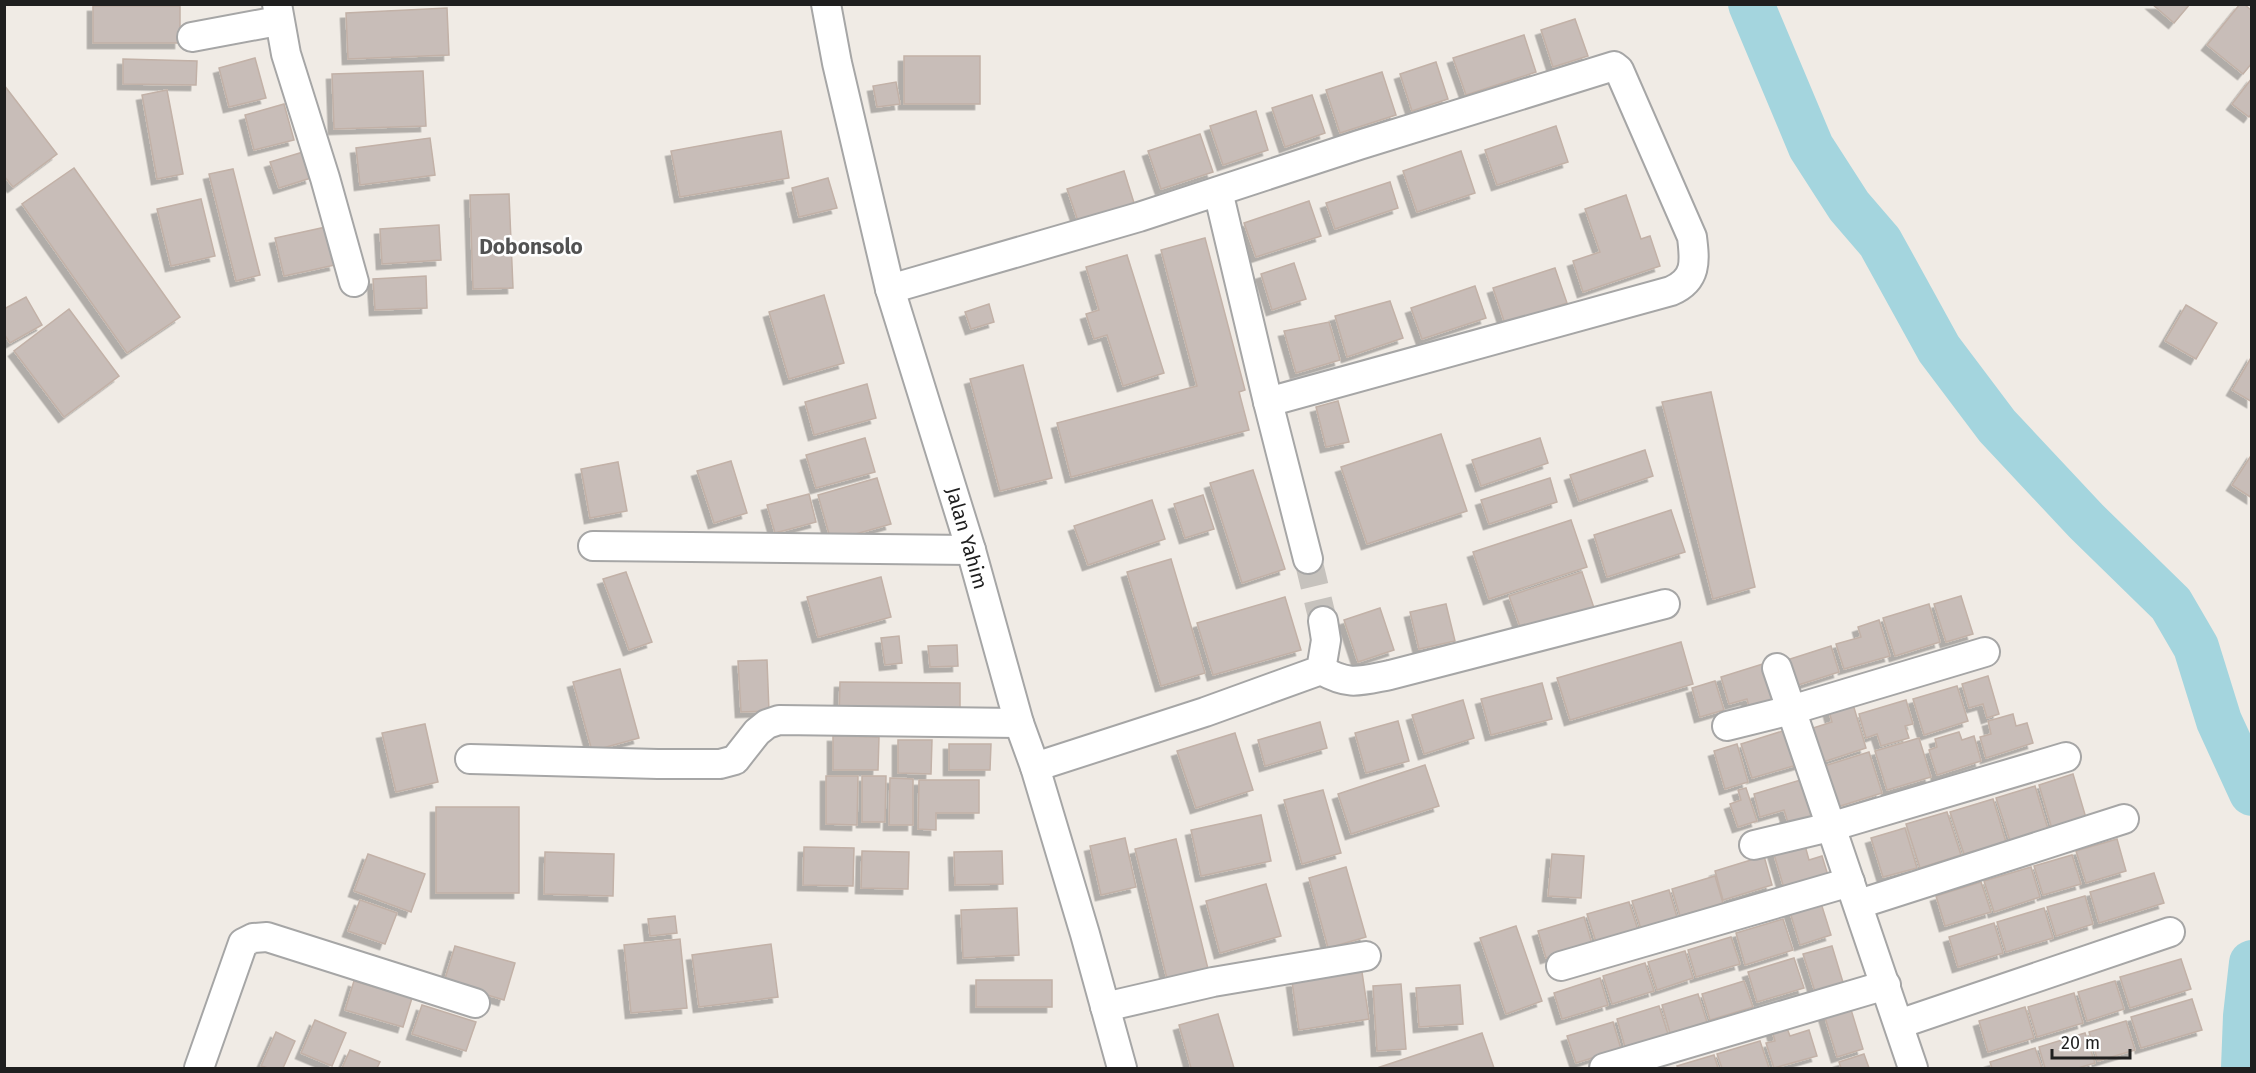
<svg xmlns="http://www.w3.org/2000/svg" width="2256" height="1073" viewBox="0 0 2256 1073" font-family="'Fira Sans',sans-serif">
<defs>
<filter id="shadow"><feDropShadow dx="-5.5" dy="5.5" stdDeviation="0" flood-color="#0004"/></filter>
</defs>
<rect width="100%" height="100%" fill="#f0ebe5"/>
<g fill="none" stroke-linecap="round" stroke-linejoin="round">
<g stroke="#a4d5de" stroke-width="46">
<polyline points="1751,4 1811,147 1849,206 1880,242 1939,349 1997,426 2086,521 2171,604 2196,647 2219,721 2252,793"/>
<polyline points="2244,1068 2246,1016 2252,963"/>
</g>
</g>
<g fill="#c8bdb8" stroke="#c2b1a7" stroke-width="1.5" filter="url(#shadow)">
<polygon points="2152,4 2190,4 2174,23"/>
<polygon points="2240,4 2244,4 2252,11 2252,63 2243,74 2207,45"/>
<rect x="93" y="6" width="87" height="37"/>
<polygon points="447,8 449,55 348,59 346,13"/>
<polygon points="1575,19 1588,56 1553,67 1541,30"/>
<polygon points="1524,35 1536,72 1466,95 1453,58"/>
<rect x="904" y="56" width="76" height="48"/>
<polygon points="255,58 266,98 229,107 219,68"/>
<polygon points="123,59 197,61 196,85 123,84"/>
<polygon points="1436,62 1448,99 1412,111 1400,74"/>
<polygon points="423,71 426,126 334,129 332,74"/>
<polygon points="1382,72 1396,115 1340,133 1326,90"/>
<polygon points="2252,78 2252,113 2249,117 2232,104"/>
<polygon points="896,82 900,104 877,107 873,86"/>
<polygon points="4,85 57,154 13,187 4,176"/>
<polygon points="167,90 183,174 157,179 142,95"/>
<polygon points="1312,95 1325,133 1285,147 1272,108"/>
<polygon points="284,104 294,140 254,150 245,115"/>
<polygon points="1256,111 1268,150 1223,165 1210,126"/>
<polygon points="1556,126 1568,162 1497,185 1485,150"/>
<polygon points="781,131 789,178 680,197 671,151"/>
<polygon points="1200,134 1213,172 1161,189 1148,151"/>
<polygon points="430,138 435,175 360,185 356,148"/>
<polygon points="1461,151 1475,193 1417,212 1403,171"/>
<polygon points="303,152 311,178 279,188 270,162"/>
<polygon points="74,168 180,317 127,353 22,204"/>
<polygon points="233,169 260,275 236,281 209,174"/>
<polygon points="1124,171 1135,206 1079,224 1067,189"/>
<polygon points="828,178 837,208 799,217 792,188"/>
<polygon points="1390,182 1398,208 1335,229 1326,203"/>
<polygon points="509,194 513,288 473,289 470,195"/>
<polygon points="1626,195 1641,239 1650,236 1660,266 1583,292 1573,261 1600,252 1585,209"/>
<polygon points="201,199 215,256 171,266 157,209"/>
<polygon points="1309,201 1321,236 1256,257 1244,223"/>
<polygon points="439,225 441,260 382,264 380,229"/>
<polygon points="326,227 335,265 284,276 275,238"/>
<polygon points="1205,238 1245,390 1239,392 1249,430 1071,477 1057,423 1197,386 1161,250"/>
<polygon points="1127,255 1164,373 1123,386 1107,335 1094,339 1086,314 1099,310 1086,267"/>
<polygon points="1294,263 1306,299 1272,310 1261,274"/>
<polygon points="1555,268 1567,303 1505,324 1493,288"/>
<polygon points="426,276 427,308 375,310 373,279"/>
<polygon points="1475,286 1486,318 1422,339 1411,308"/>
<polygon points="824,295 844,363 789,379 769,312"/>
<polygon points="26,297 42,325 10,343 4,334 4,309"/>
<polygon points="1390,301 1403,338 1347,357 1335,316"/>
<polygon points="989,304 994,322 971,329 965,312"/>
<polygon points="2186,305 2217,323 2196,359 2165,341"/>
<polygon points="69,309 119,376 64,417 14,351"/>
<polygon points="1329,322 1340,360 1296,373 1284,331"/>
<polygon points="2252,356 2252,402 2232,390"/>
<polygon points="1023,365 1052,478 1000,491 970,379"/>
<polygon points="867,384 876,418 814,435 805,402"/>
<polygon points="1711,392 1755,587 1713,599 1662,402"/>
<polygon points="1338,401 1349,442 1326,447 1316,407"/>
<polygon points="1441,434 1467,511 1367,544 1341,467"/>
<polygon points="865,438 875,472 816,488 806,455"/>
<polygon points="1540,438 1548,463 1481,486 1472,460"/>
<polygon points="1645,450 1653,476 1579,501 1570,475"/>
<polygon points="2252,454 2252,498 2232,485"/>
<polygon points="731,461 747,513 714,523 697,471"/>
<polygon points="618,462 627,511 590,518 581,469"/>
<polygon points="1253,470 1285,569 1242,583 1210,483"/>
<polygon points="877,478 891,524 831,541 818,495"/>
<polygon points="1550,478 1557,502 1489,524 1481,500"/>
<polygon points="809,494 816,522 775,533 767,505"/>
<polygon points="1203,495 1214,529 1185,538 1174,504"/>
<polygon points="1152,500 1165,539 1088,565 1074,526"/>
<polygon points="1671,510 1685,552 1607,577 1594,535"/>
<polygon points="1571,520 1587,567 1489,599 1473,552"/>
<polygon points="1171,559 1205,673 1161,686 1127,572"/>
<polygon points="626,572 652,642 629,650 603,579"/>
<polygon points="1582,572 1595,611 1523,635 1509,596"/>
<polygon points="881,577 891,617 818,637 807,597"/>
<polygon points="1961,596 1973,634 1946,642 1934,604"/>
<polygon points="1285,597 1301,650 1213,675 1197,623"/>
<polygon points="1446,604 1455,641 1419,649 1410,612"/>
<polygon points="1929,604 1940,642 1895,656 1883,618"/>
<polygon points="1380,608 1394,650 1358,662 1344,620"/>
<polygon points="1879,620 1890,656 1844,669 1836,644 1861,637 1858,627"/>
<polygon points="899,636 902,663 885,665 881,638"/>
<polygon points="1681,642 1693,684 1570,720 1557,678"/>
<polygon points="957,645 958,666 930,667 928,646"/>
<polygon points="1831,646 1839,672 1795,686 1787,660"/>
<polygon points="767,660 769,711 741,712 738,661"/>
<polygon points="1766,663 1778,703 1750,711 1747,699 1729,704 1721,677"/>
<polygon points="620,669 639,738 592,751 573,682"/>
<polygon points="1988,676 1999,714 1987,718 1983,704 1969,708 1962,684"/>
<polygon points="1715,681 1724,710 1700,717 1692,688"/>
<polygon points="840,682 960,683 960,718 839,717"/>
<polygon points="1542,683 1552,719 1491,735 1481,699"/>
<polygon points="1957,686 1968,721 1924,735 1913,699"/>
<polygon points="1463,700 1474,738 1424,754 1412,715"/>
<polygon points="1906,700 1913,724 1905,726 1909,738 1881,746 1877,734 1866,738 1859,714"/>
<polygon points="1852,701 1866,748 1820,763 1810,729 1832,722 1828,708"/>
<polygon points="2013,714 2016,726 2027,723 2033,743 1986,758 1980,737 1991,734 1988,721"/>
<polygon points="1398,721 1409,761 1366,773 1355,733"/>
<polygon points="1320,722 1327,748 1265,766 1258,740"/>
<polygon points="425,724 438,782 396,792 382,733"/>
<polygon points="1789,729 1800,764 1752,778 1741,744"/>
<polygon points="1959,732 1962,740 1974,736 1981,761 1937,775 1929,750 1937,747 1935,739"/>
<polygon points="1235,733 1253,790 1196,808 1177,751"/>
<polygon points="833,736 879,737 878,770 833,770"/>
<polygon points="1919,738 1931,777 1887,790 1875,751"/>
<polygon points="898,740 932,740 931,774 898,773"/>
<polygon points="949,744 991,744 990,770 949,770"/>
<polygon points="1737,744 1748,782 1725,789 1714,751"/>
<polygon points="1869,752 1882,793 1834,808 1821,767"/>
<polygon points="1425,765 1439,806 1351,834 1338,794"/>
<polygon points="2073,774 2086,818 2052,829 2039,785"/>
<polygon points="826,776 858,776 857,825 826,824"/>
<polygon points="862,776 886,776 885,822 862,822"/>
<polygon points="890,778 913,779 913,825 889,825"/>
<polygon points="1804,779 1816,818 1789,826 1784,810 1760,817 1754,794"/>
<polygon points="919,780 979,780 979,813 936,813 936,830 918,829"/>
<polygon points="2035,786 2048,829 2010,841 1996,798"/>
<polygon points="1746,788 1757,821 1738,827 1730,804 1741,800 1738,790"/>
<polygon points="1323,790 1341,853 1302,864 1284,800"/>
<polygon points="1993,799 2006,842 1964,854 1950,812"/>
<rect x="436" y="807" width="83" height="86"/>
<polygon points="1947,812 1961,855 1920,868 1906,824"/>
<polygon points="1261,815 1271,861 1201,876 1191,830"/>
<polygon points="1905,828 1917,868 1883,877 1871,838"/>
<polygon points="1125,838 1136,887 1101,895 1090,846"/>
<polygon points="1176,839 1210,977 1169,987 1135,849"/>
<polygon points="2117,839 2126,871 2086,883 2076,851"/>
<polygon points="1804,842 1809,860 1822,856 1830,882 1786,895 1773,851"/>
<polygon points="804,847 854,848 853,886 803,885"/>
<polygon points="862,851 909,852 908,889 861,888"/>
<polygon points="1002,851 1003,884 955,885 954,852"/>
<polygon points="545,852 614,854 613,896 544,894"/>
<polygon points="368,854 425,874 411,912 354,891"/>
<polygon points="1552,854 1584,856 1581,898 1548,896"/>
<polygon points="2072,855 2081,884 2043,895 2034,866"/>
<polygon points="1764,856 1772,885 1723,900 1715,871"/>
<polygon points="1346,867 1366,937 1328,948 1309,878"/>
<polygon points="2031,867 2040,897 1994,912 1984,881"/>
<polygon points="2154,873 2164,903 2099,923 2090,892"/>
<polygon points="1715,876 1723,903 1680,916 1672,889"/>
<polygon points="1981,882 1991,912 1945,926 1936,896"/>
<polygon points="1266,884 1281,936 1220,953 1206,901"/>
<polygon points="1669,890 1677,917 1641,929 1632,901"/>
<polygon points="2085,896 2093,924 2056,936 2047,907"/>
<polygon points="360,900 397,913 385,944 348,931"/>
<polygon points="1820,900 1831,935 1800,945 1789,909"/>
<polygon points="1629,902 1638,930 1596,942 1587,914"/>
<polygon points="1017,908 1019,955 963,958 961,910"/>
<polygon points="2044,908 2053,938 2006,952 1997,922"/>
<polygon points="675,916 677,933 650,936 648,919"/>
<polygon points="1584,917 1592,944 1546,958 1538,931"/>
<polygon points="1783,919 1793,950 1745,965 1736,933"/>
<polygon points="1994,923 2003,953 1958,967 1949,937"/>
<polygon points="1516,926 1542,1001 1506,1014 1480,938"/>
<polygon points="1731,937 1740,964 1696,977 1688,950"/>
<polygon points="680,939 687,1008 631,1013 624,945"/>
<polygon points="771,944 778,997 699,1007 692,955"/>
<polygon points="455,946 515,963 504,1000 444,982"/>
<polygon points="1832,946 1845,989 1817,998 1803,954"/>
<polygon points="1685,951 1693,978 1657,990 1648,962"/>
<polygon points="1794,958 1804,988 1757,1002 1748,972"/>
<polygon points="2181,959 2191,989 2130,1008 2120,977"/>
<polygon points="1645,963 1654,991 1612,1004 1603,976"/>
<polygon points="1362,972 1369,1019 1299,1030 1292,982"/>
<polygon points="1600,978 1608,1005 1562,1019 1554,993"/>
<rect x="976" y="980" width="76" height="27"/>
<polygon points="354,981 412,998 403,1027 345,1010"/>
<polygon points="1744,981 1753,1007 1710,1020 1702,994"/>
<polygon points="2115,981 2124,1009 2087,1021 2078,992"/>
<polygon points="1401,984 1406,1049 1377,1051 1373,986"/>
<polygon points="1460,985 1463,1024 1419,1027 1416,988"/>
<polygon points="2074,993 2083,1023 2037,1037 2028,1007"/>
<polygon points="1698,994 1707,1022 1670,1033 1662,1005"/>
<polygon points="2192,999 2202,1030 2141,1048 2131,1017"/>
<polygon points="1849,1003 1863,1049 1837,1057 1823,1011"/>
<polygon points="422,1005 476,1022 466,1051 412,1034"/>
<polygon points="1659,1006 1668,1034 1625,1047 1617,1019"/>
<polygon points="2025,1007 2034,1038 1988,1052 1979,1021"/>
<polygon points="1218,1014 1234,1068 1191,1068 1179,1025"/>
<polygon points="315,1020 346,1033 332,1066 301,1053"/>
<polygon points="2126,1021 2135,1050 2098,1061 2089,1032"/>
<polygon points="1613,1022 1621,1049 1576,1063 1567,1036"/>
<polygon points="1785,1023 1790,1036 1809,1030 1817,1056 1774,1068 1766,1043 1775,1041 1771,1027"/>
<polygon points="276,1032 295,1041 283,1068 268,1068 261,1066"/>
<polygon points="1482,1033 1494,1068 1377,1068"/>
<polygon points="2085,1033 2095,1063 2078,1068 2045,1068 2039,1047"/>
<polygon points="1760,1041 1769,1068 1722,1068 1717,1054"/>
<polygon points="2035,1048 2042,1068 1992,1068 1990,1062"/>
<polygon points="350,1050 380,1062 377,1068 342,1068"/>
<polygon points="1864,1054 1869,1068 1841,1068 1839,1062"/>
<polygon points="1714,1055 1718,1068 1678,1068 1677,1066"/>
</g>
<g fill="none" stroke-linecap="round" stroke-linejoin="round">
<polyline stroke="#c6c2bd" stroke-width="28" stroke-dasharray="28 14" stroke-linecap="butt" points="1308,559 1323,621"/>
<defs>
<g id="minor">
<polyline points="277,4 286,54 325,178 354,282"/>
<polyline points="826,4 837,63 890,289 971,550 1019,723 1035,767 1085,934 1122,1068"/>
<polyline points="192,37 278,21"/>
<path d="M890 289 1139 217 1359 145 1614 66 1619 70 1692 237C1695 261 1697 280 1671 291L1268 402 1218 191"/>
<polyline points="1268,402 1308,559"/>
<polyline points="593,546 971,550"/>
<polyline points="1777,668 1913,1068"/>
<path d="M1321 670C1350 686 1359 681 1390 675L1665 604"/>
<polyline points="1727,726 1791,710 1985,652"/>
<polyline points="470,759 658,764 720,764 735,760 757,732 767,724 779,720 1019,723"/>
<polyline points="1035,767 1205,712 1321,670 1326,640 1323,621"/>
<polyline points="1754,845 1830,827 2066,757"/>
<polyline points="1859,904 2124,819"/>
<polyline points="1561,966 1850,882"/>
<polyline points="1105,1007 1213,982 1366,956"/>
<polyline points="1899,1024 2170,932"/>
<polyline points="199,1068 243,943 253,938 267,937 475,1003"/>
<polyline points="1604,1068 1886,985"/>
</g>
</defs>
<use href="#minor" stroke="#a6a6a6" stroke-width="32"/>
<use href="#minor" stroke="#fff" stroke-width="28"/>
</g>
<g text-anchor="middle" stroke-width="5" stroke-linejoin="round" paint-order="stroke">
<g font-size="20" fill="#1f1f1f" stroke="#fff">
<text transform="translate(967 538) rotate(74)" y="7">Jalan Yahim</text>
</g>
<g font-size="21" font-weight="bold" fill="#525252" stroke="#fff">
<text x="531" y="254">Dobonsolo</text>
</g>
</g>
<rect width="2256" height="1073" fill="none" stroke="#1f1f1f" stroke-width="12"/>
<path d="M2052 1049v9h78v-9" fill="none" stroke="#1f1f1f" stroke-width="3"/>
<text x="2061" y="1049" font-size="18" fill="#1f1f1f" stroke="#ffffff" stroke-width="4.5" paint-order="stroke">20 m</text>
</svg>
